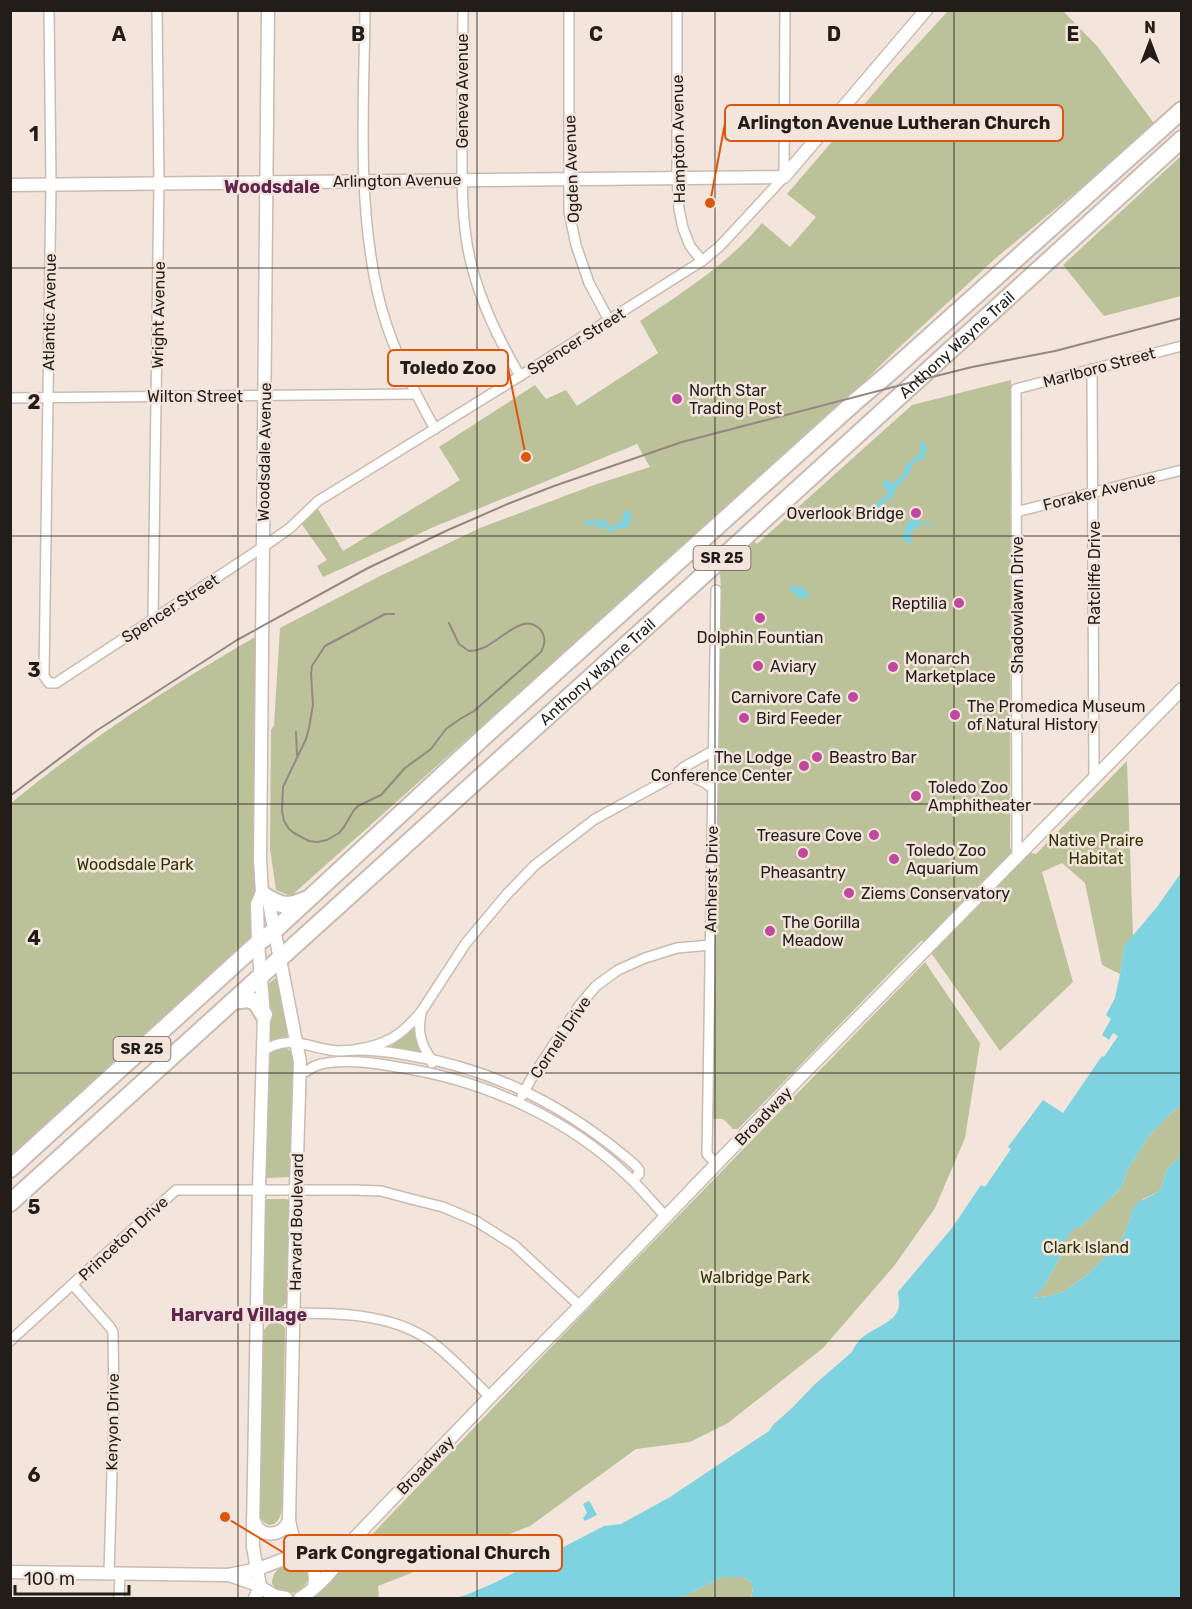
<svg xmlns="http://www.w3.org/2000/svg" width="1192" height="1609" viewBox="0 0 1192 1609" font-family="Rubik,sans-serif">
<rect width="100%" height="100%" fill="#f3e5db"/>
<g fill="#bbc199">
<path d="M948 11H1063L1097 46 1156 126 997 257 892 354 830 415 291 896 276 890 270 849 271 730 274 725 280 628 380 576 480 528 594 485 650 467 637 444 436 526 323 577 317 566 327 560 301 523 318 509 343 551 460 480 439 447 535 385 546 399 566 390 577 406 658 353 640 321C683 292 728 264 762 223L790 247 816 217 787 194 892 72Z"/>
<polygon points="1181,156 1181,296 1104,316 1063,265"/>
<path d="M1011 380 1010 849 1036 854 1127 761 1133 936 1124 946 1120 974 1102 965 1085 883 1062 863 1042 872 1073 982 1000 1051 922 940 738 1129H733C724 1120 726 1118 712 1119L721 590 720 573 732 561 754 541 757 544 912 405Z"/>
<path d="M262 633 258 943 11 1169V803C89 739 174 683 262 633Z"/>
<polygon points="925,962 980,1043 965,1138 935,1208 894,1266 823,1348 728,1423 690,1442 636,1449 530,1526 378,1586 379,1598 308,1598 313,1596 582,1315"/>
<polygon points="278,976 291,1036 279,1038 269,1042 270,1007 268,984"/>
<polygon points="413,1028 415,1030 417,1042 421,1052 417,1053 390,1049 389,1048"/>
<polygon points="285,1047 294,1054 295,1061 293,1172 290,1177 267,1178 264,1174 266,1057 271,1050"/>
<polygon points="1181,1105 1181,1156 1167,1169 1160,1191 1143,1199 1132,1211 1129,1223 1119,1245 1113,1248 1102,1260 1087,1275 1063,1292 1048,1296 1032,1298 1043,1288 1060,1258 1064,1242 1072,1229 1082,1226 1121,1188 1128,1169 1149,1136 1169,1115"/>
<path d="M267 1199H287L291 1203 290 1297C284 1310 273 1312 262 1302L265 1201Z"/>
<path d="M275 1321 284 1326 285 1330 282 1507C281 1524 268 1533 259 1515L263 1331 270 1323Z"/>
<path d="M298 1561C304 1563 306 1565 308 1571 312 1583 299 1593 287 1594 284 1594 280 1593 277 1592L272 1583C273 1567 285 1564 298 1561Z"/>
<polygon points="734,1576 743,1577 750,1581 753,1588 751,1598 680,1598 723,1577"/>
</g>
<g fill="#7fd2e0">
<path d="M925 441C929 454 926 459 913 463L909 474 895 490 893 497 883 503 882 507 878 511 877 518H874L871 522C868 507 877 503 888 494L882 482 888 480 893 484 901 477 907 463H909L921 452 920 444Z"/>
<polygon points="629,510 632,518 627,528 616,529 608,533 606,528 601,527 598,528 592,523 586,528 585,521 594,519 599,523 602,519 609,523 608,525 610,527 623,521 622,519 624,512"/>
<polygon points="916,518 920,522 932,522 933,524 921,524 911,532 912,540 910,544 902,539 907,522"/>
<polygon points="791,586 801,587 807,590 809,595 808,597 798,599 796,597 795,591 789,591 788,590"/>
<path d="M1181 873V1105L1169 1115 1149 1136 1128 1169 1121 1188 1082 1226 1072 1230 1064 1242 1060 1258 1043 1288 1033 1298 1048 1296 1063 1292 1087 1275 1102 1260 1113 1248 1119 1245 1129 1223 1132 1211 1137 1203 1160 1191 1167 1169 1181 1156V1598H751L753 1589 750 1581 743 1577H723L680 1598H454L466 1595 494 1583 604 1526 621 1524 670 1497 769 1431 773 1425 792 1408 815 1384 852 1352C855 1345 860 1338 867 1334 877 1327 897 1321 899 1306 900 1302 898 1297 898 1292L952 1228 981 1185 985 1187 1011 1149 1008 1147 1043 1100 1063 1113 1102 1056 1104 1057 1118 1036 1113 1033 1109 1040 1102 1035 1111 1019 1106 1015 1115 998 1120 974 1124 946 1157 907Z"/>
<polygon points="588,1501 590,1502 597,1515 585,1521 583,1518 587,1513 583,1504"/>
</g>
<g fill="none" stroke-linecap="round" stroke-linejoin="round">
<defs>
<g id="street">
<polyline points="49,10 51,184 44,676 49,683 56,683 263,547 290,528 318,501 520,376 702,261 720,246 784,177 785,10"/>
<path d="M365 10C364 103 357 198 377 290 387 338 411 386 435 429"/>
<path d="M463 10C463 53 462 96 462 139 462 180 461 223 471 263 481 304 499 340 520 376"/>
<polyline points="569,10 569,212 576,245 589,283 609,320"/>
<polyline points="677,10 677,178 679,209 683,228 690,246 702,261"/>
<polyline points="785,118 814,141"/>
<polyline points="1092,369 1094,777"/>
<polyline points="10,398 415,394"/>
<polyline points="1016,512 1182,470"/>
<polyline points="153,619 159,183 157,10"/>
<path d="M674 776C689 775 701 778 712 788"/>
<polyline points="1017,856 1016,389 1182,346"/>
<path d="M421 1014C417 1032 421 1046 432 1060V1063"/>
<path d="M354 1050C386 1045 400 1037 421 1012L466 943 507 894 535 865 595 819 674 776 684 767 713 751"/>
<path d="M263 1051C291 1033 310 1049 338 1051 344 1051 350 1050 356 1050 373 1050 390 1052 407 1055 495 1069 568 1107 635 1165L639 1170V1174L633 1180"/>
<path d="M299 1075C305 1072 310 1069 315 1066 337 1058 375 1063 397 1067 484 1080 569 1118 632 1180 644 1192 655 1205 666 1217"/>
<polyline points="522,1096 531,1079 579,1006 596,986 618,970 645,958 677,948 710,945"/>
<polyline points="716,1164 707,1154 716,590"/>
<polyline points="73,1285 110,1327 113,1332 114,1406 109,1573"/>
<path d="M256 1313C311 1314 382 1307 429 1340 451 1356 470 1377 490 1397"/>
<polyline points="10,1341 176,1190 354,1190 381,1191 411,1199 443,1207 476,1221 514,1245 580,1306"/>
<polyline points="119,1598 120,1574"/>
</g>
<g id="secondary">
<polyline points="10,185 784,177 926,10"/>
<path d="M263 894 269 903 300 1062 296 1189 289 1520C291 1532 294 1543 301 1553 312 1568 317 1566 314 1588"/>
<path d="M253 1519C255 1522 256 1526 258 1528 264 1536 279 1535 285 1527 287 1525 289 1520 289 1518"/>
<polyline points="10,1572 228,1575 258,1569 292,1556 327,1554 347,1546 490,1397 580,1306 800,1077 1182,689"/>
<polyline points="229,1575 255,1584 275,1596 286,1598"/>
<path d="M255 1598 260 1586 253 1547V1532L259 1189 264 1015 258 943 257 904 262 893 260 860C262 577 267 294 268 10"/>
<path d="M300 1598C317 1589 340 1564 347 1546"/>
</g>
<g id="highway">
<path d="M263 895C281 906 286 908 305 900"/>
<polyline points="233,1001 247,999 256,1002 264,1015"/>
<polyline points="10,1169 258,943 275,930 487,734 856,401 888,374 1182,110"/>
<path id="s1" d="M10 1203 655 619 1182 139"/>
</g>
</defs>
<use href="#street" stroke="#c8bbb2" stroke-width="12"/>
<use href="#secondary" stroke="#c8bbb2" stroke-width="15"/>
<use href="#highway" stroke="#c8bbb2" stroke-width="20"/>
<use href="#street" stroke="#fff" stroke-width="9"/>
<use href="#secondary" stroke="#fff" stroke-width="12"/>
<use href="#highway" stroke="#fff" stroke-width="16"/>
<g stroke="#938982" stroke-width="2">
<path d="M394 614H385L325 646 312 666 311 674 313 705 309 728 306 739 283 787 282 811 284 821 289 829 294 833 309 841 317 842 327 840 339 833 344 827 354 810 358 806 381 795 405 768 431 749 446 729 460 719 474 711 541 652C544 647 546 641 543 634 540 627 532 622 524 624 504 629 491 651 469 651L459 644 449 623"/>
<polyline points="296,732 297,755"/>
<polyline points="10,796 96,731 237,640 368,568 448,530 510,503 554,486 682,442 924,379 972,367 1055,351 1182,318"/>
</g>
</g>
<path fill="none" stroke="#221d19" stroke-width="1.5" stroke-opacity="0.55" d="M238 10V1598M477 10V1598M715 10V1598M954 10V1598M10 268H1182M10 536H1182M10 804H1182M10 1073H1182M10 1341H1182"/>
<g fill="#c0499f" stroke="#f3e5db" stroke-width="2">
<circle cx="677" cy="399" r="6"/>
<circle cx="916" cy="513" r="6"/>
<circle cx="959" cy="603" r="6"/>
<circle cx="760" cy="618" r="6"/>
<circle cx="758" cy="666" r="6"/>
<circle cx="893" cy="667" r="6"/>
<circle cx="853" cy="697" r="6"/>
<circle cx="955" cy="715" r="6"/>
<circle cx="744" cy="718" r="6"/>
<circle cx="817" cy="757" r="6"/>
<circle cx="804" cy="766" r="6"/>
<circle cx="916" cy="796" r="6"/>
<circle cx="874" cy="835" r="6"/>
<circle cx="803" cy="853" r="6"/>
<circle cx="894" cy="859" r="6"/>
<circle cx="849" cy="893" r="6"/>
<circle cx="770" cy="931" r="6"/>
</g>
<g text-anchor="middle" stroke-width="5" stroke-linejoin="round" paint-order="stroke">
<g fill="#f3e5db" stroke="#615953" stroke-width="1.5">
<rect x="693.5" y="546" width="57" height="24" rx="4.5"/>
<rect x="113.5" y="1037" width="57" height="24" rx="4.5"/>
</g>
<g font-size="15" font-weight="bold" fill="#221d19">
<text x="722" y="563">SR 25</text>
<text x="142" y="1054">SR 25</text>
</g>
<g font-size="16" fill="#221d19" stroke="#f3e5db">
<text transform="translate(462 91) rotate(-90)" y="6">Geneva Avenue</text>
<text transform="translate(678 139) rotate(-91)" y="6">Hampton Avenue</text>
<text transform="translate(571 169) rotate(-92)" y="6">Ogden Avenue</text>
<text transform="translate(397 180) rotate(-1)" y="6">Arlington Avenue</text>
<text transform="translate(49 312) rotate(-89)" y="6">Atlantic Avenue</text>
<text transform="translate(158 315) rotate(-89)" y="6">Wright Avenue</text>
<text transform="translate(576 341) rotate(-32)" y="6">Spencer Street</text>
<text dy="6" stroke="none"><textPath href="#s1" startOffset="1278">Anthony Wayne Trail</textPath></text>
<text transform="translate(1099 367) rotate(-15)" y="6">Marlboro Street</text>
<text x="195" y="402">Wilton Street</text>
<text transform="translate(264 452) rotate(-89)" y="6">Woodsdale Avenue</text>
<text transform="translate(1099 491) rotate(-14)" y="6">Foraker Avenue</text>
<text transform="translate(1094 573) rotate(-90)" y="6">Ratcliffe Drive</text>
<text transform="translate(1017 605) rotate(-90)" y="6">Shadowlawn Drive</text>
<text transform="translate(170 608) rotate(-33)" y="6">Spencer Street</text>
<text dy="6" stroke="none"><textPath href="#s1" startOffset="792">Anthony Wayne Trail</textPath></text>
<text transform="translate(711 879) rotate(-89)" y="6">Amherst Drive</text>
<text transform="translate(560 1037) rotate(-56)" y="6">Cornell Drive</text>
<text transform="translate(763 1116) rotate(-46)" y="6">Broadway</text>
<text transform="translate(296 1222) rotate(-89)" y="6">Harvard Boulevard</text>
<text transform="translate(123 1238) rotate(-43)" y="6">Princeton Drive</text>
<text transform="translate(112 1422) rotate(-89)" y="6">Kenyon Drive</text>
<text transform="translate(425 1465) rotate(-46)" y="6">Broadway</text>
</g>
<g font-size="16" fill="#221d19" stroke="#f3e5db" text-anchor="start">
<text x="689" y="396">North Star<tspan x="689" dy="18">Trading Post</tspan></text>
<text x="904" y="519" text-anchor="end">Overlook Bridge</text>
<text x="947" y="609" text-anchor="end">Reptilia</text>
<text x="760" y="643" text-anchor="middle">Dolphin Fountian</text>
<text x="905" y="664">Monarch<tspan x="905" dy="18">Marketplace</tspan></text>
<text x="770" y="672">Aviary</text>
<text x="841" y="703" text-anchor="end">Carnivore Cafe</text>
<text x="967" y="712">The Promedica Museum<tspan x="967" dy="18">of Natural History</tspan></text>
<text x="756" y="724">Bird Feeder</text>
<text x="792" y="763" text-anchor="end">The Lodge<tspan x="792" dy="18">Conference Center</tspan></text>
<text x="829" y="763">Beastro Bar</text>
<text x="928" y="793">Toledo Zoo<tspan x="928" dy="18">Amphitheater</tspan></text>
<text x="862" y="841" text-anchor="end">Treasure Cove</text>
<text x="906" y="856">Toledo Zoo<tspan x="906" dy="18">Aquarium</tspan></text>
<text x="803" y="878" text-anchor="middle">Pheasantry</text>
<text x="861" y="899">Ziems Conservatory</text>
<text x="782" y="928">The Gorilla<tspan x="782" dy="18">Meadow</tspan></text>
</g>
<g font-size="16" fill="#2f3402" stroke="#f3e5db">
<text x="1096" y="846">Native Praire<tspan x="1096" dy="18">Habitat</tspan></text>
<text x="135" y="870">Woodsdale Park</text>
<text x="1086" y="1253">Clark Island</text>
<text x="755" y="1283">Walbridge Park</text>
</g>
<g font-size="18" font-weight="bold" fill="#5f254e" stroke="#f3e5db">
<text x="272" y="193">Woodsdale</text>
<text x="239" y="1321">Harvard Village</text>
</g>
</g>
<g font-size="20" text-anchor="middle" font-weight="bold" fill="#221d19" stroke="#f3e5db" stroke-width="5" stroke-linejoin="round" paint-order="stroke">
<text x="119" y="41">A</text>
<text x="358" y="41">B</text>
<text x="596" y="41">C</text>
<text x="834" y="41">D</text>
<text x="1073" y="41">E</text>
<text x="34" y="141">1</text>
<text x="34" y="409">2</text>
<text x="34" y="677">3</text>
<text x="34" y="945">4</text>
<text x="34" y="1214">5</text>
<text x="34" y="1482">6</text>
</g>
<path fill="none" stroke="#de560d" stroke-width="2" d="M710 203L725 123M526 457L508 368M225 1517L284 1553"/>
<g fill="#de560d" stroke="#f3e5db" stroke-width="2">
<circle cx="710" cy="203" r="6"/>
<circle cx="526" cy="457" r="6"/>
<circle cx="225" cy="1517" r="6"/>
</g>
<g fill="#f3e5db" stroke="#de560d" stroke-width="2">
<rect x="725" y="105" width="338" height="36" rx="6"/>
<rect x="388" y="350" width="120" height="36" rx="6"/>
<rect x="284" y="1535" width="278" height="36" rx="6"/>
</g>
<g font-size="18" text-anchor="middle" font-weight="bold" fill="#221d19">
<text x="894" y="129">Arlington Avenue Lutheran Church</text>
<text x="448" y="374">Toledo Zoo</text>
<text x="423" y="1559">Park Congregational Church</text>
</g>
<rect width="1192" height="1609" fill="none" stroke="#221d19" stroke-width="24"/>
<g transform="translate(1150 42)" stroke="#f3e5db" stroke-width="4.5" paint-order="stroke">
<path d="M0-4.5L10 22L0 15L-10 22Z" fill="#221d19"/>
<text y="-9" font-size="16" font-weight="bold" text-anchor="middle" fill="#221d19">N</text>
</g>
<path d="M15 1585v9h114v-9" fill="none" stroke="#221d19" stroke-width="3"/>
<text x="24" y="1585" font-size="18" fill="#221d19" stroke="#f3e5db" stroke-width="4.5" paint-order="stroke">100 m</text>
</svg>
